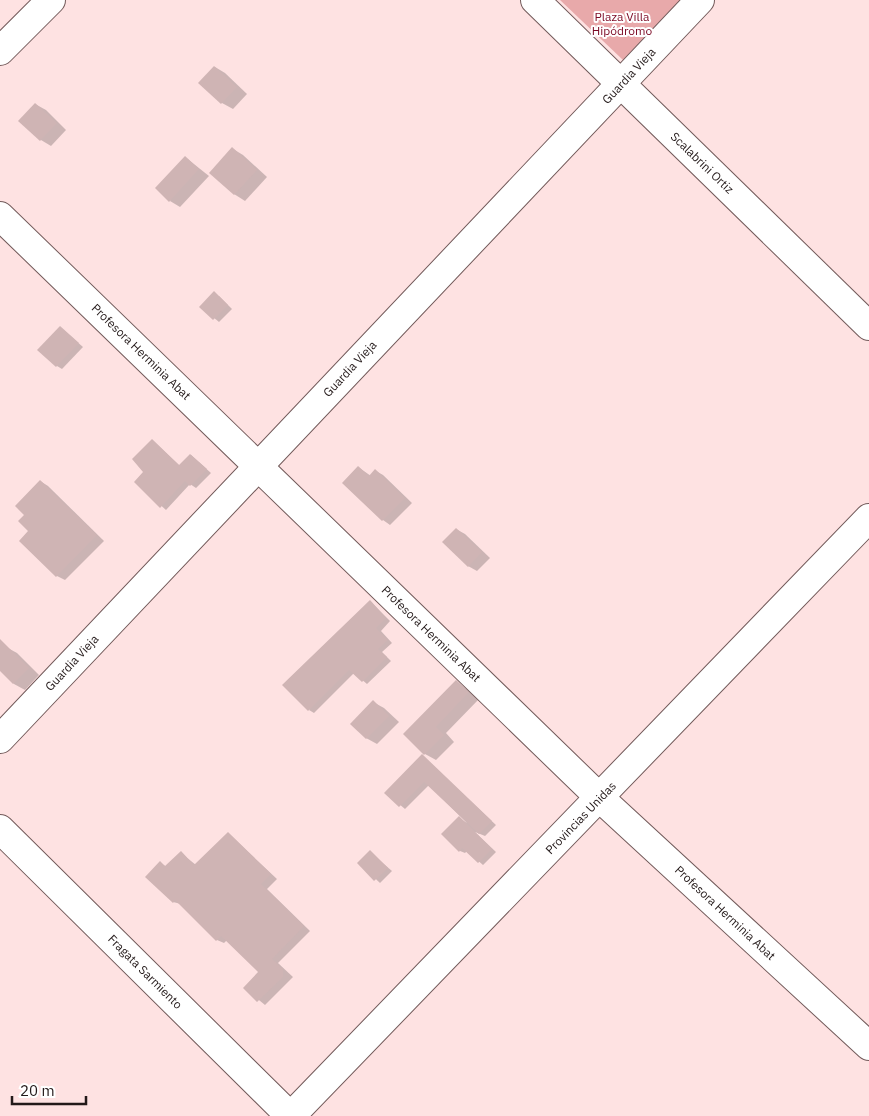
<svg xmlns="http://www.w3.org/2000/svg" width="869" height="1116" viewBox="0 0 869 1116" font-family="'IBM Plex Sans',sans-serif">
<rect width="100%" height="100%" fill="#fee2e2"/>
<polygon fill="#e8a9aa" points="560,0 680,0 623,60"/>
<g fill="#0003">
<polygon points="215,67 225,73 247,94 233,109 222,103"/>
<polygon points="35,104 46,110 66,130 51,146 41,140"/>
<polygon points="233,149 243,155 267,177 245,201 234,194"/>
<polygon points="185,157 209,176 180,207 170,201"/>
<polygon points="219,296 232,309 219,322 201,307"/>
<polygon points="60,327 83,347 62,369 57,366"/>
<polygon points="152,440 180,466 191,455 211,473 196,488 190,484 166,510 135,482 144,472"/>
<polygon points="358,467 371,476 376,471 383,475 412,503 390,525 383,520 344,483"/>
<polygon points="40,481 48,486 104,541 65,580 57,576 30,531 26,515"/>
<polygon points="456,529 465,534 490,558 477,571 468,566"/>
<polygon points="371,602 390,621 381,631 392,643 382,652 391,661 367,684 354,673 314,713 309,710"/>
<polygon points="6,647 17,653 39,675 25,690 14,684 0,670 0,653"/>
<polygon points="456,681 479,699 446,733 454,742 436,760 425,754 405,734"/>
<polygon points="373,702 384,708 399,722 377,744 366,738"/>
<polygon points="422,756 496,825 485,836 475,832 496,852 483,865 467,851 465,853 460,851 459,818 467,823 429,785 405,809 386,793"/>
<polygon points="228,833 277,879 267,889 310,931 278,963 293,977 265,1005 244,988 260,972 227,940 224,943 217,940 181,904 173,902 160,863 167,867 181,853 196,865"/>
<polygon points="370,852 392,871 380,883 359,863"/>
</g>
<g fill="#cfb4b4">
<polygon points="214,66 237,87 221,104 198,83"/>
<polygon points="35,103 57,123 40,141 18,121"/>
<polygon points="232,147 257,170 234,195 209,173"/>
<polygon points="185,156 199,169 169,202 155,188"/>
<polygon points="214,291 228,305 213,320 199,307"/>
<polygon points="60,326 79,343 56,367 37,350"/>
<polygon points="152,439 179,465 190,454 207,469 190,486 185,481 160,508 134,482 143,472 132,459"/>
<polygon points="358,466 369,476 375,469 405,498 382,521 342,483"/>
<polygon points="40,480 97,535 56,577 19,541 28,531 18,521 24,515 15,506"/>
<polygon points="456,528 482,552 468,567 442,542"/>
<polygon points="370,600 386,618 376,628 388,640 378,649 387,657 362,682 349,670 308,711 282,685"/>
<polygon points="0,639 29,668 13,684 0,671"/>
<polygon points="456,680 469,692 436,727 444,735 424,755 403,734"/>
<polygon points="373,700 389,716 366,739 350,724"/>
<polygon points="422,754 492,821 479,834 424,782 399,807 384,793"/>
<polygon points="459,816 492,849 478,863 462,848 459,852 441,834"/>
<polygon points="228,832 271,874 261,884 304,926 272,959 283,969 283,977 257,1002 243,988 258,972 221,936 216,941 175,900 173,903 145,877 160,861 165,866 181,851 194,865"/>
<polygon points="370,850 388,868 374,881 357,863"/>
</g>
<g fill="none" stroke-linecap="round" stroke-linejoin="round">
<defs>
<g id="minor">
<polyline points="535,0 869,326"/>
<polyline points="0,51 51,0"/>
<polyline points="0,216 600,798 869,1046"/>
<polyline points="0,739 700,0"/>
<polyline points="0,829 290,1116"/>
<polyline points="291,1116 869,518"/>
</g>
</defs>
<use href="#minor" stroke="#725a5a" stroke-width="30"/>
<use href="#minor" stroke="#fff" stroke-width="28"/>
</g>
<g text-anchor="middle" stroke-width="4" stroke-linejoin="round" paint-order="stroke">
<g font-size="12" fill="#7b0823" stroke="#fff">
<text x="622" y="21">Plaza Villa<tspan x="622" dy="14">Hipódromo</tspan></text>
</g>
<g font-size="12" fill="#231919" stroke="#fff">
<text transform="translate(629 76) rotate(-47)" y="4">Guardia Vieja</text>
<text transform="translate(702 163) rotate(44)" y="4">Scalabrini Ortiz</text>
<text transform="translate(141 352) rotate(44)" y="4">Profesora Herminia Abat</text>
<text transform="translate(350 369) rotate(-47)" y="4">Guardia Vieja</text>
<text transform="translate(431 634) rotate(44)" y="4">Profesora Herminia Abat</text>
<text transform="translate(72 663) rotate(-47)" y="4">Guardia Vieja</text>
<text transform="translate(581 818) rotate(-46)" y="4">Provincias Unidas</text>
<text transform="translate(725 913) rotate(43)" y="4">Profesora Herminia Abat</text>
<text transform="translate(145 972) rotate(45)" y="4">Fragata Sarmiento</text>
</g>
</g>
<path d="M12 1096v8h74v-8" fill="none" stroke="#231919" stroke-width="2.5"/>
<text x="20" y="1096" font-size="15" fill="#231919" stroke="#ffffff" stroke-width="4" paint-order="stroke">20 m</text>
</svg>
